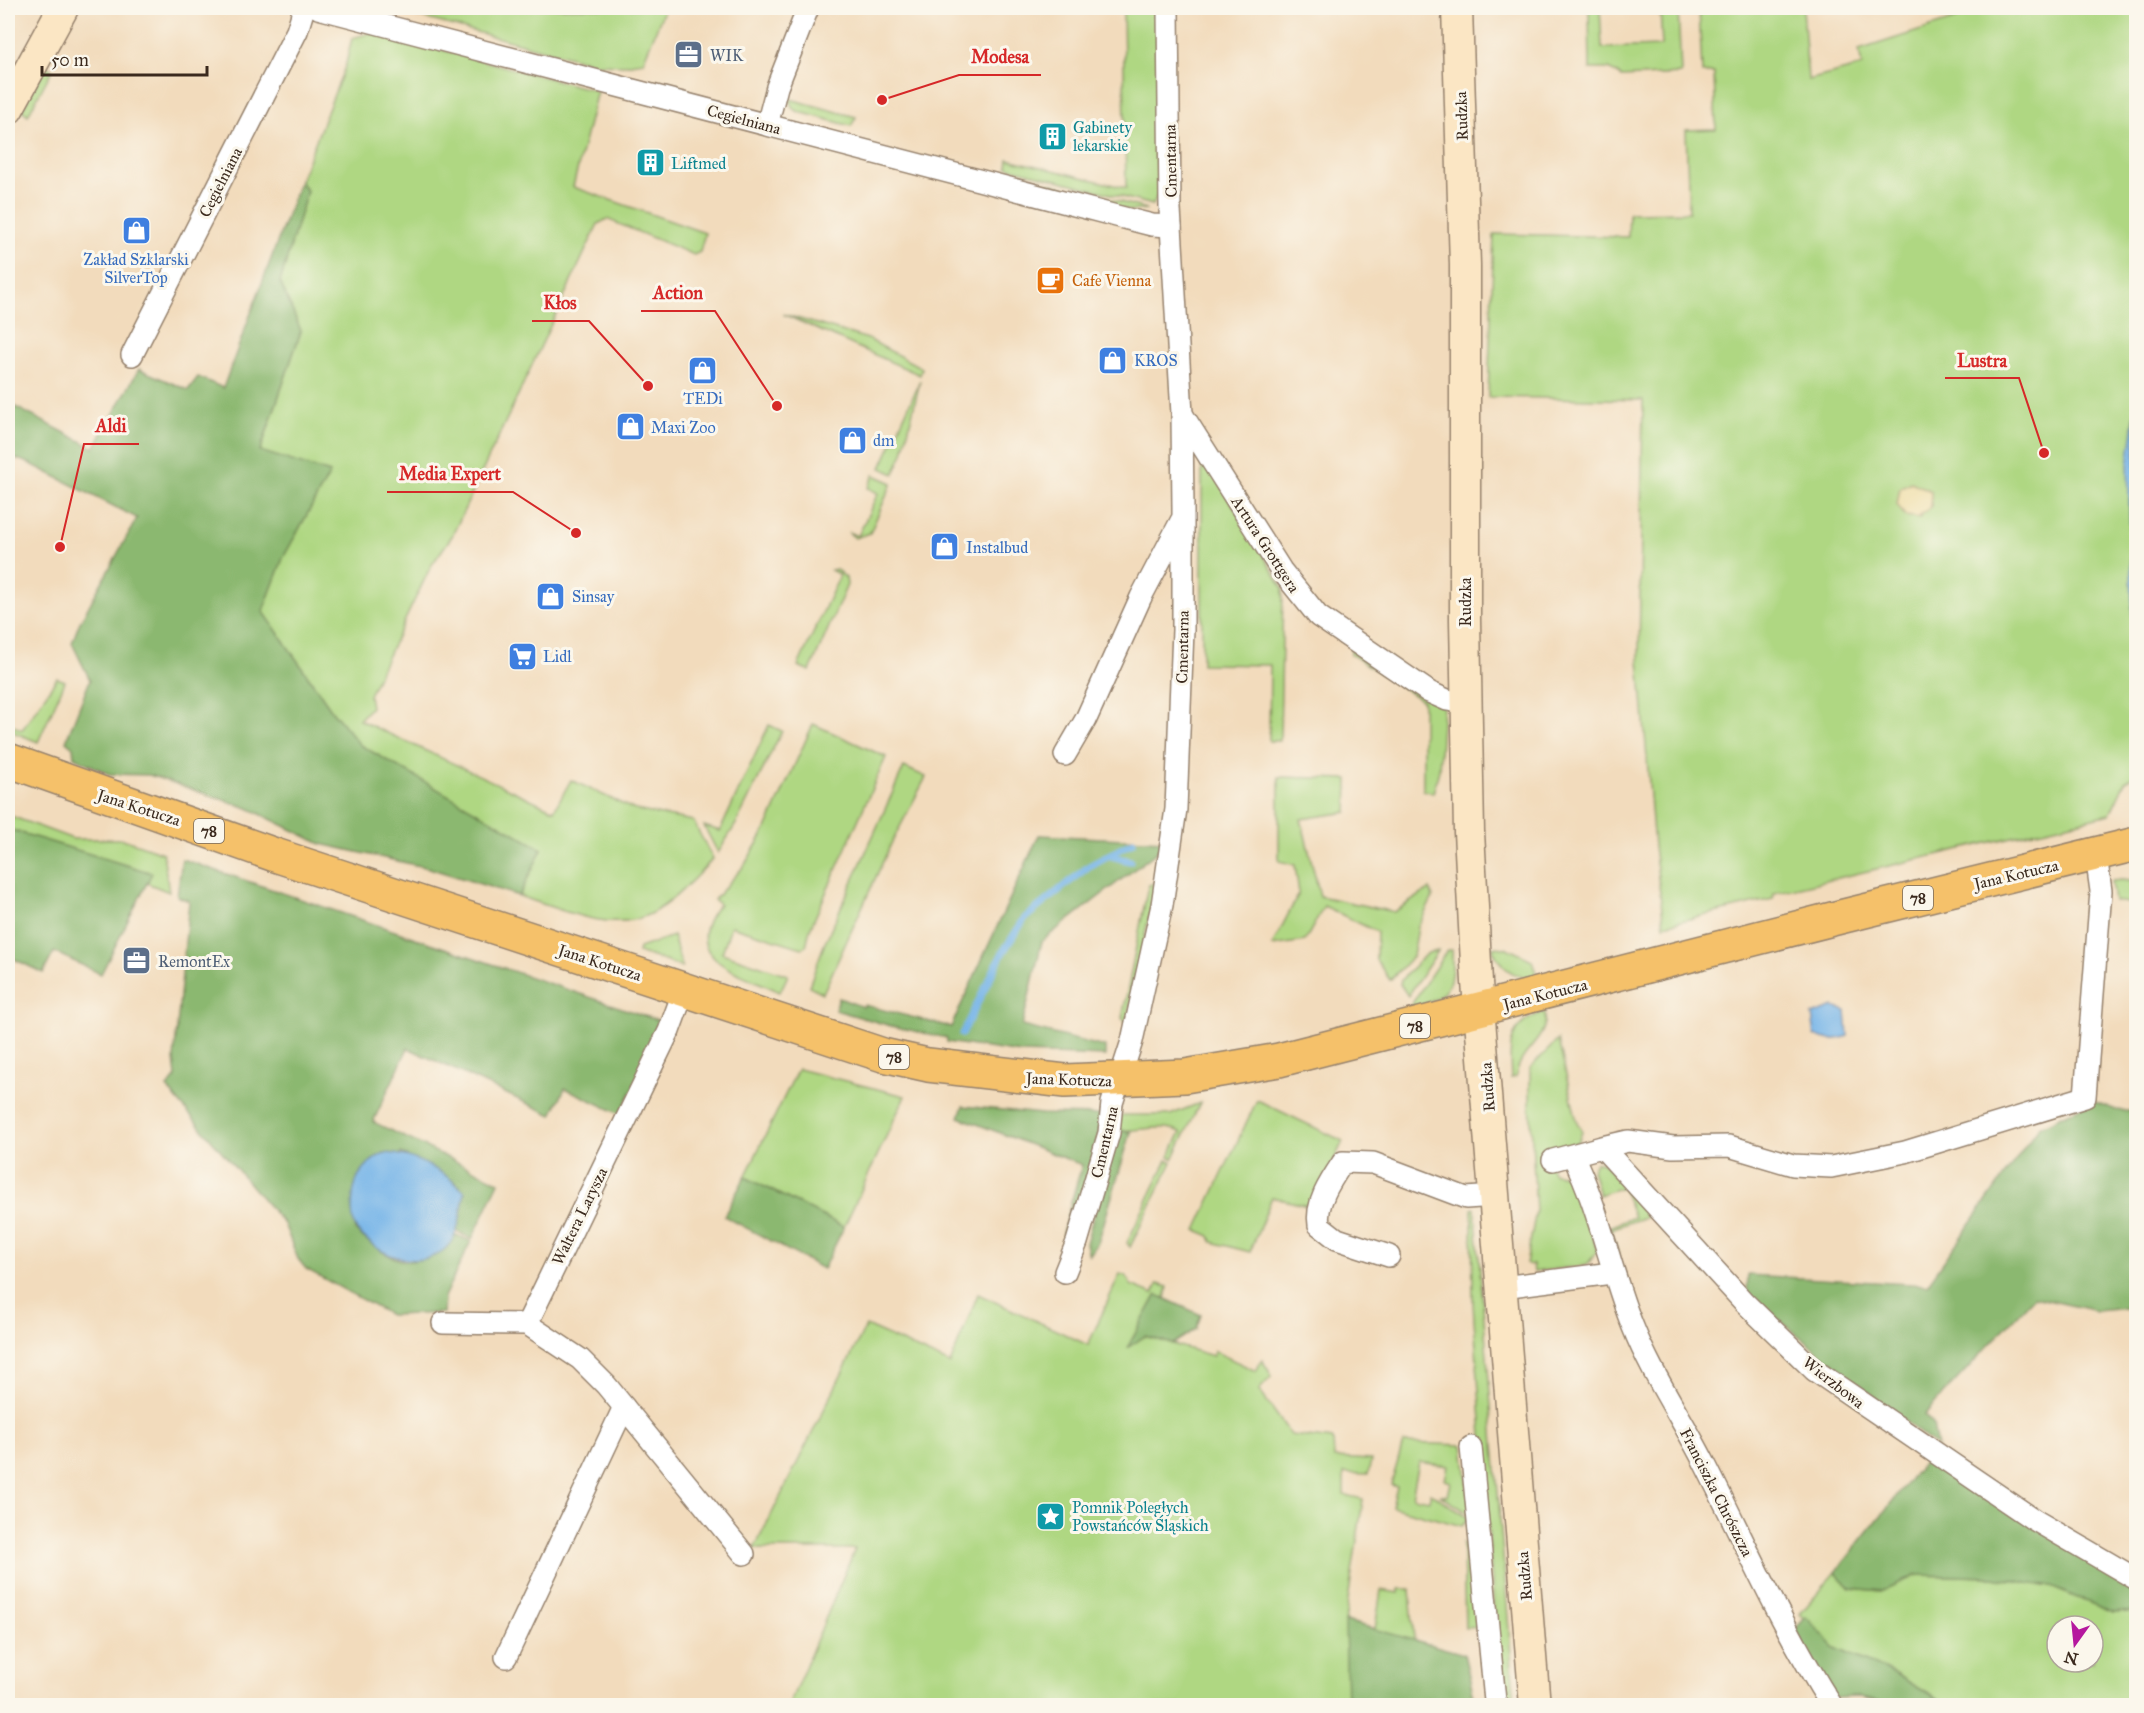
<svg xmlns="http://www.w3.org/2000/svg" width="2144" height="1713" viewBox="0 0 2144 1713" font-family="'IM FELL Great Primer',serif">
<rect width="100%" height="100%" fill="#fbf7ec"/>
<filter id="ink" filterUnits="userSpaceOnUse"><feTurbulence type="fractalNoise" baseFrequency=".0167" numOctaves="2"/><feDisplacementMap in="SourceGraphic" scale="12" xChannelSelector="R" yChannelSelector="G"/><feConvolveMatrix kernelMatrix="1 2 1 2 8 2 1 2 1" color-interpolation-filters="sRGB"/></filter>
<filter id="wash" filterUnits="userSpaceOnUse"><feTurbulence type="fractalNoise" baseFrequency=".008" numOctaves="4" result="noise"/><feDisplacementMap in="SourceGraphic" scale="24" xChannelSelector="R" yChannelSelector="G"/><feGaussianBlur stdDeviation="1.35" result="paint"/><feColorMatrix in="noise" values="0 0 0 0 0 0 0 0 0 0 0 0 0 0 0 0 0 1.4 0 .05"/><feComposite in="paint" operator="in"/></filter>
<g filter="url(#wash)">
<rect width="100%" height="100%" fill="#f2dbbc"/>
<g fill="#afd782" stroke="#758050" stroke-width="1.5" fill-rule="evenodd">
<polygon points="386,8 665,8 643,62 624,65 597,64"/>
<polygon points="1123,8 1157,8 1160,190 1153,205 1007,167 1008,159 1126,188"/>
<polygon points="1589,8 1600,8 1602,48 1662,46 1660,8 1678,8 1681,74 1622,77 1609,69 1590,69"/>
<polygon points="1699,8 1803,8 1808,80 1862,66 1859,50 1990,8 2136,8 2136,408 2133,424 2133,678 2136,773 2125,782 2110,814 1774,893 1773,899 1664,925 1654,846 1639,659 1643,400 1488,397 1494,234 1628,237 1629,213 1689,212 1686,130 1716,129 1714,73 1702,73"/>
<path d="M374 32 597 91 573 187 705 233 700 252 694 255 607 219 598 224 452 536 431 566 369 695 371 707 359 720 554 810 571 780 635 810 693 821 713 859C694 878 674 902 650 914 611 934 557 908 519 896L542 849 360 745 332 711 263 611 283 558 330 473 260 452 301 331 280 282 307 191 300 181 346 64 352 38Z"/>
<polygon points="46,66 52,70 28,115 22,110"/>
<polygon points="790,99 856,117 851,126 799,112 792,108"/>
<polygon points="1003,171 1147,209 1132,211 1001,176"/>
<polygon points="783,314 868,339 922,368 920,375"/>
<polygon points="920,381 903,453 894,474 881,468"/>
<polygon points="1202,453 1283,588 1280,741 1269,741 1270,665 1202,664"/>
<polygon points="874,475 892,483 870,533 855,538 848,532 858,536 878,493 868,488"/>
<polygon points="836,569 846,578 847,585 810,671 798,666 840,575 831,570"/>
<polygon points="1351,649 1443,707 1439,770 1433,793 1423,790 1423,701 1351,654"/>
<polygon points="57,678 65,681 63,686 38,742 8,730 8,723 22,730"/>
<path d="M813 724 886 757 810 929 806 946 802 948 731 926 722 953 788 975 780 992C739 972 675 959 719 904L714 900 744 866 766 829Z"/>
<polygon points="769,725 782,731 736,824 718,853 704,826 720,831"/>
<polygon points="904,767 926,777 891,844 823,993 809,986 824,945"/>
<polygon points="1279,777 1348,779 1347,812 1301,819 1320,896 1394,912 1430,889 1433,897 1418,927 1413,956 1390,980 1376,960 1377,932 1324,906 1305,941 1272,946 1299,893 1295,865 1279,861"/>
<polygon points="8,815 73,839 123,839 163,853 169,892 147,883 151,873 8,829"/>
<polygon points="2122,880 2136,882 2136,904 2114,901 2111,881"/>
<polygon points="1154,883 1156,883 1126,1023 1122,1018 1147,891 1149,885"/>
<polygon points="673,936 682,967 638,952 639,948"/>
<path d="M1492 947 1507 948 1532 960 1537 977C1515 980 1499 967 1492 947Z"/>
<path d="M1447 950H1452C1454 986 1448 999 1412 1008L1411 1005Z"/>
<polygon points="1438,951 1408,996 1400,984 1401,980 1427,953"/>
<path d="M1545 1012C1549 1042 1519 1048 1516 1077L1511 1078C1509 1045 1508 1023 1545 1012Z"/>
<polygon points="1558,1040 1577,1122 1582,1132 1578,1142 1546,1151 1553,1173 1569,1177 1578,1186 1597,1251 1587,1265 1534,1272 1533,1265 1526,1264 1536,1211 1530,1104 1530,1068"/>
<polygon points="798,1069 905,1096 844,1227 745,1177"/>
<polygon points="1257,1100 1343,1141 1312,1207 1272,1197 1250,1252 1212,1242 1210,1236 1196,1230"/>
<path d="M1200 1103 1173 1159 1169 1157 1181 1132C1160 1122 1139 1133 1117 1130L1121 1115H1170Z"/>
<polygon points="1167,1160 1172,1162 1130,1247 1127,1243"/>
<polygon points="1596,1162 1602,1162 1651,1215 1611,1229 1621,1265 1651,1335 1645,1337 1609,1227 1634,1217 1622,1187 1599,1195 1592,1170"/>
<polygon points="1475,1208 1515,1705 1506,1706 1499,1686 1473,1304 1472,1209"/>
<polygon points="1120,1274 1126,1276 1131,1285 1153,1294 1158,1284 1168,1287 1165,1298 1156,1296 1128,1347 1145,1336 1213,1356 1214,1351 1256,1371 1262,1360 1272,1376 1259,1390 1291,1435 1333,1440 1334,1458 1371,1460 1368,1474 1344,1473 1344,1495 1363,1499 1345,1621 1375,1629 1381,1590 1399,1593 1399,1589 1410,1589 1414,1640 1464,1654 1475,1705 789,1705 855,1549 754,1549 866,1326 950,1364 978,1294 1088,1345"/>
<polygon points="1403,1443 1463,1445 1471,1515 1440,1495 1448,1496 1451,1482 1445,1480 1448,1466 1419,1462 1412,1497 1429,1500 1431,1493 1469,1518 1462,1526 1392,1507 1397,1487 1391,1485"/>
<polygon points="1463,1543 1474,1550 1482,1627 1465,1628"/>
<path d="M1836 1572 1851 1588 1882 1591 1917 1575 1994 1577 2051 1587 2114 1613 2136 1611V1705H1947L1897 1675 1835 1648 1800 1614ZM2057 1626H2093V1662H2057Z"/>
</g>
<g fill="#8bb870" stroke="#637147" stroke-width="1.5">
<polygon points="300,181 307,191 280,282 301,331 260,451 330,473 283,558 263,611 332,711 360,745 542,849 519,896 429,868 321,844 248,808 149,775 109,774 74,757 73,747 66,741 90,680 72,643 79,624 137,518 29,463 8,456 8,403 94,448 139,369 188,390 198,377 223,388"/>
<polygon points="8,829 152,873 101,974 54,952 43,973 8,956"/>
<polygon points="1039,835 1164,841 1158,851 1042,941 1022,1026 1105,1047 1105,1056 1021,1053 947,1042 947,1038 891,1026 835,1010 839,998 863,1007 864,1005 951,1027"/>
<path d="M182 859 666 1023 620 1114 565 1088 552 1115 408 1048 373 1122 499 1182 472 1239 456 1231 465 1192 455 1182 401 1153 355 1230C392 1264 418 1276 455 1235L471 1241 444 1297 443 1313 390 1315 306 1269 298 1259 284 1224 167 1088 176 1077 174 1059 189 901 177 896Z"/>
<polygon points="2093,1101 2116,1110 2136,1112 2136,1307 2097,1311 2034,1297 1924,1415 1933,1424 1937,1447 1747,1294 1748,1275 1927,1285 2039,1127"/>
<polygon points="963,1106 1042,1114 1103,1115 1075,1229 1062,1234 1082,1165 959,1117"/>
<polygon points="1117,1130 1131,1132 1098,1243 1089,1256 1086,1243"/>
<polygon points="745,1177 844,1227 823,1269 724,1216"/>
<polygon points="1157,1295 1201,1315 1196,1329 1173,1344 1145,1336 1127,1348"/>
<polygon points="1926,1459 2136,1589 2136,1611 2114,1613 2051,1587 1994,1577 1917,1575 1882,1591 1851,1588 1836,1572"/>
<polygon points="1806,1617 1835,1648 1897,1675 1947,1705 1899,1705 1859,1697 1833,1698 1795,1629"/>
<polygon points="1345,1621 1464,1654 1475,1702 1479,1705 1347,1705"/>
</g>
<polygon fill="#eeda9e" stroke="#94825e" stroke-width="1.5" points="1911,482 1931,491 1931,507 1920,515 1920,518 1905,516 1897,504 1900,488"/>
<g fill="#74b4e8" stroke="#586f83" stroke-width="1.5">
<polygon points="2136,408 2136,751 2128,464"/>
<path d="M1834 1007 1846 1011 1848 1036C1837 1040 1825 1041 1815 1035L1812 1015Z"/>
<path d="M384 1153C412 1153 446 1172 465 1192 462 1205 461 1220 456 1233 440 1271 392 1264 367 1240 363 1236 357 1232 355 1227 351 1216 352 1206 353 1195 355 1175 367 1162 384 1153Z"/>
</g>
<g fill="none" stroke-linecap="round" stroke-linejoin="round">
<g stroke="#74b4e8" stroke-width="7">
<polyline points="1108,855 1130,861"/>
<polyline points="962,1034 1003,952 1025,918 1089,866 1133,842"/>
</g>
</g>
</g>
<g filter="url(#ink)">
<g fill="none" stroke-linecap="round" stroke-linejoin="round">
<defs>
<g id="street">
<polyline points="318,8 1128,219 1152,225 1171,226"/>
<polyline points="767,125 777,87 808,8"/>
<polyline points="132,355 297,31 304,8"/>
<polyline points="1182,414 1281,570 1318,616 1429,692 1447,700 1466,703"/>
<polyline points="1065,755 1086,719 1141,597 1181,521"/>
<polyline points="684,990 669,1031 527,1324 580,1359 606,1385 744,1554"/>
<polyline points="1602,1147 1628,1141 1673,1147 1729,1146 1793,1165 1831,1167 1905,1152 2085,1097 2101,891 2096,855"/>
<path d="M1573 1156C1600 1210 1610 1271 1633 1327 1652 1375 1682 1418 1705 1464 1746 1545 1783 1629 1832 1706"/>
<polyline points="1553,1160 1602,1147 1744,1302 1814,1370 2033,1519 2136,1579"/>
<path d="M1389 1256 1337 1239 1319 1225C1315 1203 1331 1180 1343 1162L1373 1163 1466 1198 1495 1196"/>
<polyline points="1065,1272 1077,1242 1109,1133 1112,1103 1132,1041 1162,905 1176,809 1183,630 1183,510 1182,414 1170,209 1168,8"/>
<polyline points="1502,1287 1612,1273"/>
<polyline points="443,1323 527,1324"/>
<polyline points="1471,1447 1495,1701 1499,1706"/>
<polyline points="506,1657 624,1407"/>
</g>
<g id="secondary">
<polyline points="1457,8 1465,265 1465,620 1469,832 1477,982 1535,1706"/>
<polyline points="8,109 63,8"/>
</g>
<polyline id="primary" points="8,760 275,855 883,1055 928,1065 1065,1081 1185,1076 1279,1060 1840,917 2136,844"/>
</defs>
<use href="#street" stroke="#96826d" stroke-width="24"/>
<use href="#secondary" stroke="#96826d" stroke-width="33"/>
<use href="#primary" stroke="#96826d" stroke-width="36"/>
<use href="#street" stroke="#fff" stroke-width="21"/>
<use href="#secondary" stroke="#fbe6c4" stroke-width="30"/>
<use href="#primary" stroke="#f5c16b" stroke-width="33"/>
</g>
</g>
<defs>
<symbol id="office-square" viewBox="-11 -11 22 22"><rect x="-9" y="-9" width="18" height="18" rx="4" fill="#5c6f8a" stroke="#fbf7ec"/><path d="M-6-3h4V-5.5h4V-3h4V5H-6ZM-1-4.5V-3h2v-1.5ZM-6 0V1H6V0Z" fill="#fff"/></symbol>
<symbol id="building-square" viewBox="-11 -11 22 22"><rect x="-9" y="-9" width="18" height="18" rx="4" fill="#0f9aa8" stroke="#fbf7ec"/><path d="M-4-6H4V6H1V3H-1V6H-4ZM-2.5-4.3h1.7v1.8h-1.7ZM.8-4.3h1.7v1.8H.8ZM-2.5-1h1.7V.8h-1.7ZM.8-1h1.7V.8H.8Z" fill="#fff"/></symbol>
<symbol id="shop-square" viewBox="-11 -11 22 22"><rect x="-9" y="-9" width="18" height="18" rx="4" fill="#3f7fe0" stroke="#fbf7ec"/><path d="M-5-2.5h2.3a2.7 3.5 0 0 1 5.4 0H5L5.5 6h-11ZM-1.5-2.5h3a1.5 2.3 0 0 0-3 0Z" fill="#fff"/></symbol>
<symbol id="cafe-square" viewBox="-11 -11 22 22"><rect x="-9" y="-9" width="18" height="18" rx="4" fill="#e8710a" stroke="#fbf7ec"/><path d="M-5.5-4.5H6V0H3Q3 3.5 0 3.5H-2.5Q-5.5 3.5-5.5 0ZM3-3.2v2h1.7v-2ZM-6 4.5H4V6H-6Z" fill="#fff"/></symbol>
<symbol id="supermarket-square" viewBox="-11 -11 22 22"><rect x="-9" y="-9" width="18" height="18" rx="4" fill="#3f7fe0" stroke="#fbf7ec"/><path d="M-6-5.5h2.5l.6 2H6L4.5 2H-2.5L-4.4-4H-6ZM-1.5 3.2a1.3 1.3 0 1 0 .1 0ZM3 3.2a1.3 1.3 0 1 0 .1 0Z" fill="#fff"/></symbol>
<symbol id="sight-square" viewBox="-11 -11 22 22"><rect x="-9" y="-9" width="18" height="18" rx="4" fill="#0f9aa8" stroke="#fbf7ec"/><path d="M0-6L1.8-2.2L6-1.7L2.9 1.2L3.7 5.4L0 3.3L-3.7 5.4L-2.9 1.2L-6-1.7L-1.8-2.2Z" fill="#fff"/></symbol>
</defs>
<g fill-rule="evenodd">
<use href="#office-square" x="672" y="38" width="33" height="33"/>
<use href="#building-square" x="1036" y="120" width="33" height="33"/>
<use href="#building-square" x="634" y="146" width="33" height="33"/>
<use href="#shop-square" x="120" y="214" width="33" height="33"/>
<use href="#cafe-square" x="1034" y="264" width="33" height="33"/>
<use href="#shop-square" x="1096" y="344" width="33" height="33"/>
<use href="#shop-square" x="686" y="354" width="33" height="33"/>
<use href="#shop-square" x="614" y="410" width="33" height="33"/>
<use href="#shop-square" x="836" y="424" width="33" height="33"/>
<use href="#shop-square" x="928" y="530" width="33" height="33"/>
<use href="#shop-square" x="534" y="580" width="33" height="33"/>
<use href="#supermarket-square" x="506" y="640" width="33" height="33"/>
<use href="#office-square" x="120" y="944" width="33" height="33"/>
<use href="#sight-square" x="1034" y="1500" width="33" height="33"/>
</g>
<g text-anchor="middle" stroke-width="6" stroke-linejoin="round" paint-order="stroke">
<g fill="#fbf7ec" stroke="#75685c" stroke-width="1.5">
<rect x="194" y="819" width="30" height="24" rx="4.5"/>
<rect x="1903" y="886" width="30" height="24" rx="4.5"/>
<rect x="1400" y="1014" width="30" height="24" rx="4.5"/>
<rect x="879" y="1045" width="30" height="24" rx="4.5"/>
</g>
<g font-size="15" font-weight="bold" fill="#3b2a1e">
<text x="209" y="836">78</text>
<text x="1918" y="903">78</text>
<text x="1415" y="1031">78</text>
<text x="894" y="1062">78</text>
</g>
<g font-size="16" fill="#4e5e75" stroke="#fbf7ec" text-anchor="start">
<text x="710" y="61">WIK</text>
<text x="158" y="967">RemontEx</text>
</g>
<g font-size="16" fill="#3b2a1e" stroke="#fbf7ec">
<text transform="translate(1461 116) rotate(-92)" y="6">Rudzka</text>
<text transform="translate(744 119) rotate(15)" y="6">Cegielniana</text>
<text transform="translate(1170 161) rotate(-91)" y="6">Cmentarna</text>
<text transform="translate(220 182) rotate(-63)" y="6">Cegielniana</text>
<text transform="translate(1266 544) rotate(57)" y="6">Artura Grottgera</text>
<text transform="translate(1465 602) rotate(-90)" y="6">Rudzka</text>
<text transform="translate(1182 647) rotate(-89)" y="6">Cmentarna</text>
<text transform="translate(139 807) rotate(18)" y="6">Jana Kotucza</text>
<text transform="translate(2016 874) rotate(-13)" y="6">Jana Kotucza</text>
<text transform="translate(600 962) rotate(18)" y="6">Jana Kotucza</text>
<text transform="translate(1545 994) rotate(-14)" y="6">Jana Kotucza</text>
<text transform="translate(1069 1079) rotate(2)" y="6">Jana Kotucza</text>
<text transform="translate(1487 1087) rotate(-94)" y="6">Rudzka</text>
<text transform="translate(1104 1142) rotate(-77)" y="6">Cmentarna</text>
<text transform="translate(579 1216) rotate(-64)" y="6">Waltera Larysza</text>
<text transform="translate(1834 1382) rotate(38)" y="6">Wierzbowa</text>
<text transform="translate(1717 1492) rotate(63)" y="6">Franciszka Chrószcza</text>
<text transform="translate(1524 1576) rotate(-95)" y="6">Rudzka</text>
</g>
<g font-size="16" fill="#0d838f" stroke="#fbf7ec" text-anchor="start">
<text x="1073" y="133">Gabinety<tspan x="1073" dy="18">lekarskie</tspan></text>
<text x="671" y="169">Liftmed</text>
<text x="1072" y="1513">Pomnik Poległych<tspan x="1072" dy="18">Powstańców Śląskich</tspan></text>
</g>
<g font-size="16" fill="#366cbe" stroke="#fbf7ec" text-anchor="start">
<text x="136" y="265" text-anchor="middle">Zakład Szklarski<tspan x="136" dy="18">SilverTop</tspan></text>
<text x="1134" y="366">KROS</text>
<text x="703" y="404" text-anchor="middle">TEDi</text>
<text x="651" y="433">Maxi Zoo</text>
<text x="873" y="446">dm</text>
<text x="966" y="553">Instalbud</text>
<text x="572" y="602">Sinsay</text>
<text x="543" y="662">Lidl</text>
</g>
<g font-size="16" fill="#c56008" stroke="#fbf7ec" text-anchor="start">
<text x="1072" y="286">Cafe Vienna</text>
</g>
</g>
<path fill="none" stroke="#d62828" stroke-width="2" d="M882 100L959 75H1041M777 406L715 311H641M648 386L589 321H532M2044 453L2019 378H1945M60 547L84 444H139M576 533L513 492H387"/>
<g fill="#d62828" stroke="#fbf7ec" stroke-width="2">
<circle cx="882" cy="100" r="6"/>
<circle cx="777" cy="406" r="6"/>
<circle cx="648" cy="386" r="6"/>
<circle cx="2044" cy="453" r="6"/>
<circle cx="60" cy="547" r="6"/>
<circle cx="576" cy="533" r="6"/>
</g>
<g font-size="18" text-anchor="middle" font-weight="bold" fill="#d62828" stroke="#fbf7ec" stroke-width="6" stroke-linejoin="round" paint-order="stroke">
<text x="1000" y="63">Modesa</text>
<text x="678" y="299">Action</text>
<text x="560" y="309">Kłos</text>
<text x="1982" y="367">Lustra</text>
<text x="111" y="432">Aldi</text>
<text x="450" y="480">Media Expert</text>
</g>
<rect width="2144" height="1713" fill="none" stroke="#fbf7ec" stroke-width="30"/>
<g transform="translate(2075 1644) rotate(195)"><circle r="28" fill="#fbf7ec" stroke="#aea59a" stroke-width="1.5"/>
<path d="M0-4.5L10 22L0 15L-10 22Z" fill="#b5179e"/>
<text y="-9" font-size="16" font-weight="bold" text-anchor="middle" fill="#3b2a1e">N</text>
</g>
<path d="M42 66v9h165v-9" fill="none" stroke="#3b2a1e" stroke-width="3"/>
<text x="51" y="66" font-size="18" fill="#3b2a1e" stroke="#fbf7ec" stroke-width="4.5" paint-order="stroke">50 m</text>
</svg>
